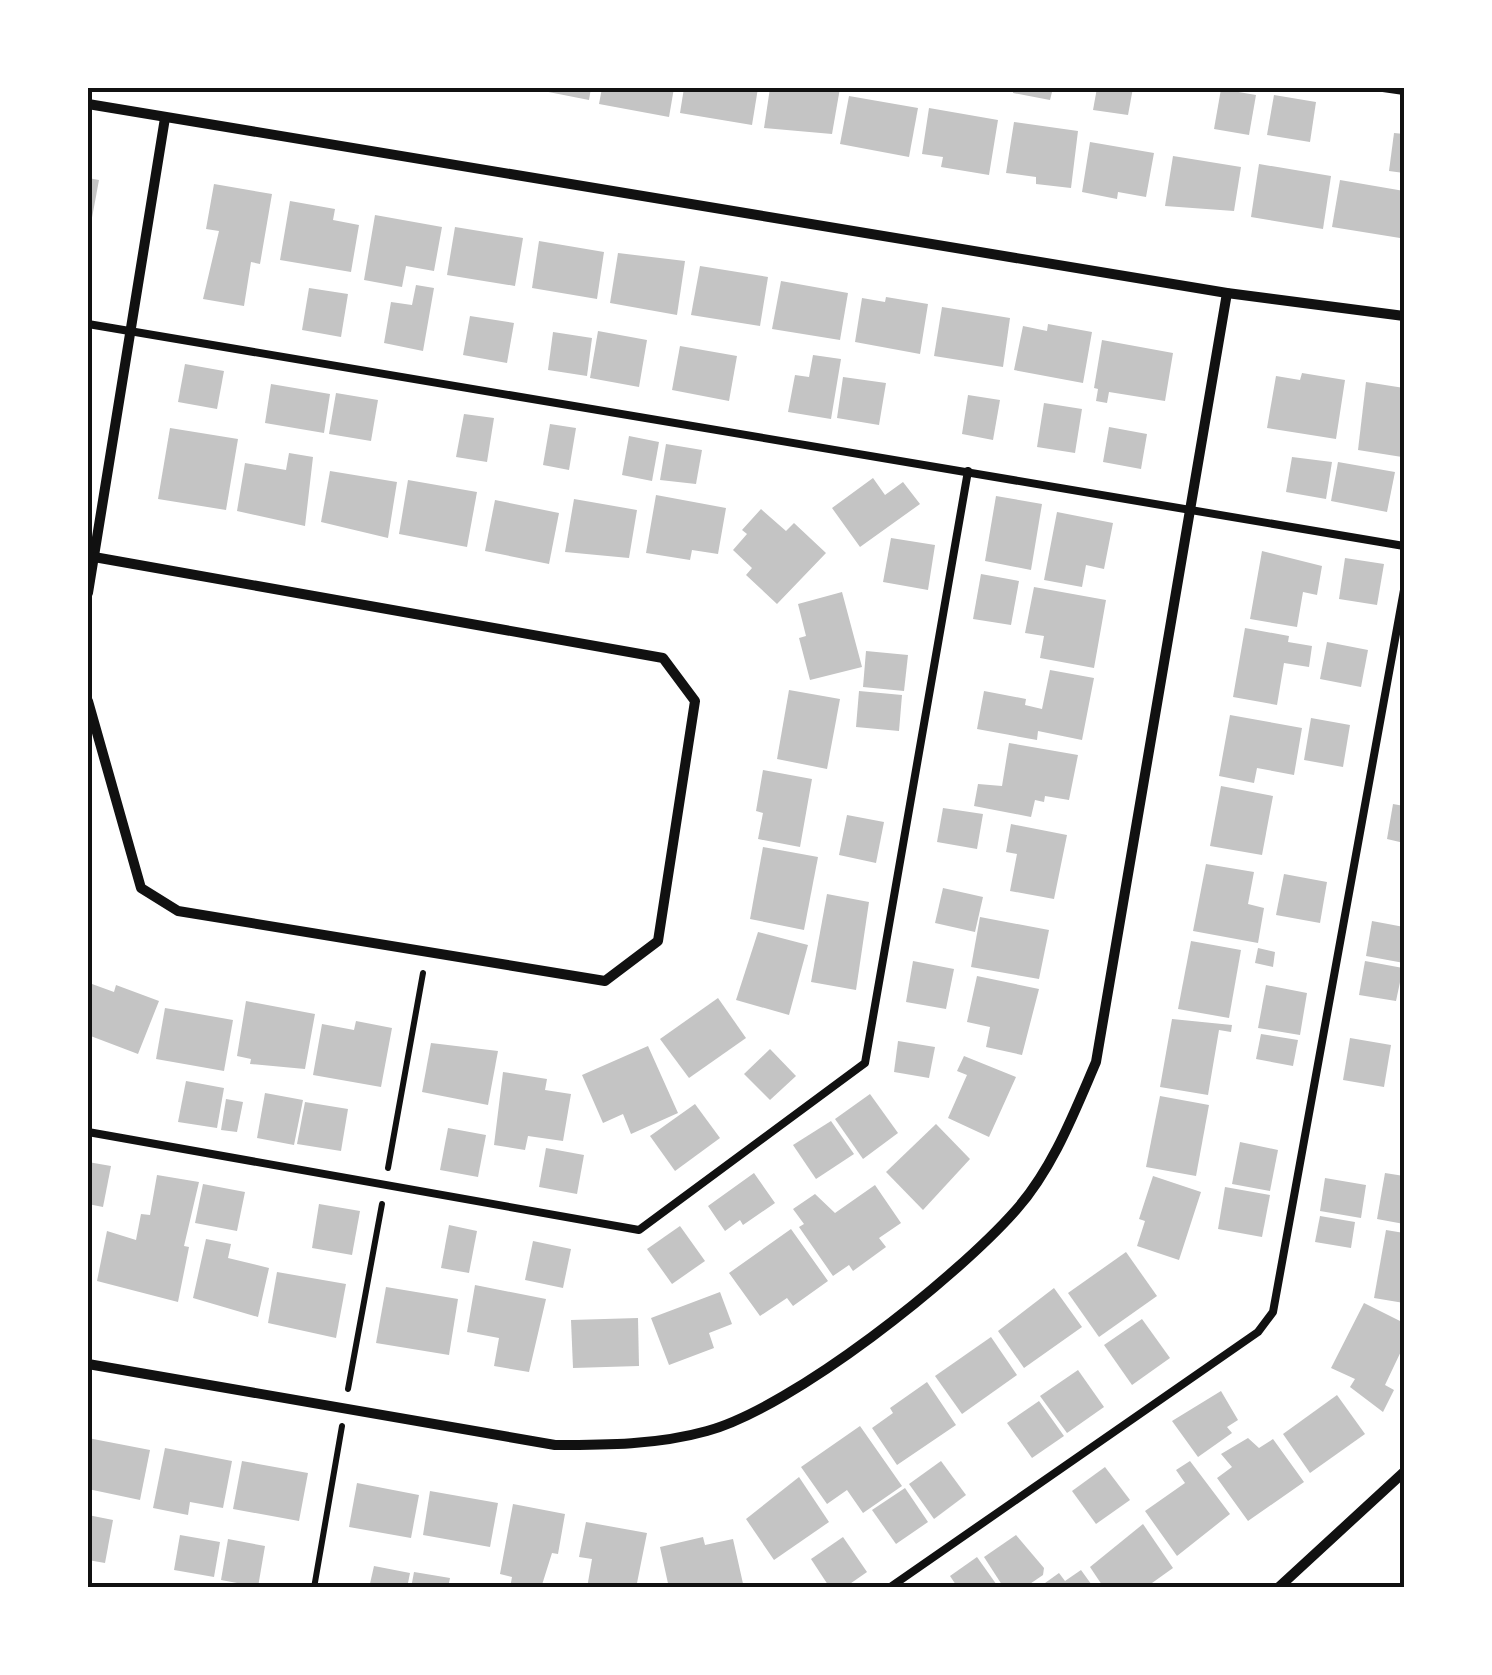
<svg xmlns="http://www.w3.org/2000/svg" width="1492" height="1675" viewBox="0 0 1492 1675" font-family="'Exo 2',sans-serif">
<rect width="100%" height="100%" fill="#fff"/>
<g fill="#c4c4c4">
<polygon points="528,88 591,88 589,100"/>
<polygon points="602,88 674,88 669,117 599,104"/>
<polygon points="684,88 758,88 752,125 680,113"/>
<polygon points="770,88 840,88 832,134 764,128"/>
<polygon points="1014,88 1053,88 1050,100 1013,93"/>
<polygon points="1097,88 1133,88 1128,115 1093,110"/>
<polygon points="1221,89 1256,95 1249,135 1214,129"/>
<polygon points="1274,95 1316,102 1310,142 1267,135"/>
<polygon points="849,96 918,108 909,157 840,144"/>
<polygon points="929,108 998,120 989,175 941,167 943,157 922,154"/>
<polygon points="1014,122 1078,131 1071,188 1036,184 1036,177 1006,173"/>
<polygon points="1394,133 1404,134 1404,173 1389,171"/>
<polygon points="1090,142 1154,153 1146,197 1118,192 1117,199 1082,192"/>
<polygon points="1173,156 1241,167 1234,211 1165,206"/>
<polygon points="1259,164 1331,176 1323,229 1251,217"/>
<polygon points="88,178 99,180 89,234 88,234"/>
<polygon points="1340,180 1404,191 1400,238 1332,227"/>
<polygon points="214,184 272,194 260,264 251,262 244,306 203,299 219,231 206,229"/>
<polygon points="290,201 335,209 333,220 359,225 351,272 280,260"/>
<polygon points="375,215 442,227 434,271 406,266 402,287 364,280"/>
<polygon points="455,227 523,238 515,286 447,275"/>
<polygon points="539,241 604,252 597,299 532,288"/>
<polygon points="618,253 685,261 677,315 610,303"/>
<polygon points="700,266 768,277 760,326 691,315"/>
<polygon points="781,281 848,293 840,340 772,329"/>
<polygon points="416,285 434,288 423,351 384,343 391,302 412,305"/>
<polygon points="309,288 348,294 341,337 302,330"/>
<polygon points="886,297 928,304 920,354 855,342 862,298 885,302"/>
<polygon points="942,307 1010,318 1003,367 934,356"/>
<polygon points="470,316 514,323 507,363 463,355"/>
<polygon points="1048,324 1092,332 1083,383 1014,370 1023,326 1047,331"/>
<polygon points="598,331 647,340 639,387 590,378"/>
<polygon points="553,332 592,338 587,376 548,370"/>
<polygon points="1102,340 1173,353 1165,401 1109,392 1107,403 1096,401 1098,389 1094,388"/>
<polygon points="680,346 737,356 729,401 672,390"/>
<polygon points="813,355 841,359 831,419 788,412 795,375 809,377"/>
<polygon points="185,364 224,371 217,409 178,402"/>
<polygon points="1302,373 1345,380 1336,439 1267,428 1276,376 1300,380"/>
<polygon points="843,377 886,383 879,425 837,418"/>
<polygon points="1366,382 1404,388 1402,457 1358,450"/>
<polygon points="271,384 330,394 324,433 265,423"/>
<polygon points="336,393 378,400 371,441 329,434"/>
<polygon points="968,395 1000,400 993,440 962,434"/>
<polygon points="1044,403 1082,409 1075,453 1037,447"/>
<polygon points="464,414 494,418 487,462 456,457"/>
<polygon points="550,424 576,428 569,470 543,465"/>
<polygon points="1109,427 1147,434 1141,469 1103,462"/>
<polygon points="170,428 238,439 226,510 158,499"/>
<polygon points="629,436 659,442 652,481 622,475"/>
<polygon points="666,444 702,450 696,484 660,480"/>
<polygon points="289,453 313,457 305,526 237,511 245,463 286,470"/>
<polygon points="1292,457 1332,462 1326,499 1286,492"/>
<polygon points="1338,462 1395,472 1387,512 1331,501"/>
<polygon points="330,471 397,482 388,538 321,522"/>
<polygon points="873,478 885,495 903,482 920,504 860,547 832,508"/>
<polygon points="408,480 477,492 467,547 399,534"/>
<polygon points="656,495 726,508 718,554 692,550 690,560 646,553"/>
<polygon points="996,496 1042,504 1031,570 985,561"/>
<polygon points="574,499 637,510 629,558 565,552"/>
<polygon points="495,500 559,513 549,564 485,551"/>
<polygon points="761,509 786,531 794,523 826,553 777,604 746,575 752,568 733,550 747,534 742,530"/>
<polygon points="1057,512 1113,523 1104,569 1086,565 1082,587 1044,580"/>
<polygon points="891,538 935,545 928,590 883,582"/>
<polygon points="1262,551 1322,566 1317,595 1303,592 1297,627 1250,619"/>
<polygon points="1345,558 1384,564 1377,605 1339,599"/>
<polygon points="981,574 1019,581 1011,625 973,619"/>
<polygon points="1034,587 1106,600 1094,668 1040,658 1044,636 1025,633"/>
<polygon points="842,592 862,667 810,680 799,638 806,636 798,604"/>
<polygon points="1245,628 1289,636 1288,642 1312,646 1309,667 1284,663 1277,705 1233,697"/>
<polygon points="1327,642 1368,650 1361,687 1320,679"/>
<polygon points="866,651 908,655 904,691 863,687"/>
<polygon points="1050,670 1094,678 1082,740 1038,731 1037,740 977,729 984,691 1026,699 1025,705 1042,709"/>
<polygon points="789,690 840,699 827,769 777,759"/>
<polygon points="859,691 902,695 899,731 856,727"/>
<polygon points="1230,715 1302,728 1294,775 1257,768 1254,783 1219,776"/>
<polygon points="1311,718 1350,725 1343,767 1304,760"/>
<polygon points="1009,743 1078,755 1069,800 1045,796 1044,802 1035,800 1031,817 974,806 978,784 1002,786"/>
<polygon points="763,770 812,779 800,847 758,839 763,813 756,811"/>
<polygon points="1221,786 1273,796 1262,855 1210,846"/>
<polygon points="1393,804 1404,806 1404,843 1387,839"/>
<polygon points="943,808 983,814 977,849 937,842"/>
<polygon points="847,815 884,822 876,863 839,855"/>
<polygon points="1011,824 1067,835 1054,899 1010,891 1017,854 1006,852"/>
<polygon points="763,847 818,857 804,930 750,919"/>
<polygon points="1206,864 1254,872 1248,904 1264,908 1258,943 1193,931"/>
<polygon points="1284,874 1327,882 1320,923 1276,915"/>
<polygon points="943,888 983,897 975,932 935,923"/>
<polygon points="827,894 869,902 856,990 811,982"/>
<polygon points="980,917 1049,930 1039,979 971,967"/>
<polygon points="1372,921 1404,927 1404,963 1366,956"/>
<polygon points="758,932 808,945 789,1015 736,1000"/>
<polygon points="1191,941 1241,950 1229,1018 1178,1009"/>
<polygon points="1258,948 1275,952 1273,967 1255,963"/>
<polygon points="913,961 954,969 946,1009 906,1002"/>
<polygon points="1365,961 1403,968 1396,1001 1359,995"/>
<polygon points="977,976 1039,989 1022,1055 986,1047 990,1027 967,1022"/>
<polygon points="92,984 114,992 116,985 159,1001 138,1054 88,1035 88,996"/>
<polygon points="1266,985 1307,993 1300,1035 1258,1028"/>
<polygon points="718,998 746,1038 689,1078 660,1039"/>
<polygon points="246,1001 315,1014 305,1069 250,1064 251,1059 237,1056"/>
<polygon points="165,1008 233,1020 224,1071 156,1059"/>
<polygon points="1172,1019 1232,1025 1231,1032 1219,1030 1208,1095 1160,1087"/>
<polygon points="356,1021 392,1028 381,1087 313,1075 322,1024 354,1030"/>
<polygon points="1261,1034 1298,1040 1293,1066 1256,1059"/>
<polygon points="1350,1038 1391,1045 1384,1087 1343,1080"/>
<polygon points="898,1041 935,1047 929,1078 894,1072"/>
<polygon points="431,1043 498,1051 488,1105 422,1092"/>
<polygon points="648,1046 678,1113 631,1134 623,1114 603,1123 582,1075"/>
<polygon points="770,1049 796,1076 770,1100 744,1074"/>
<polygon points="964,1056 1016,1077 989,1137 948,1118 967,1075 957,1071"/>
<polygon points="503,1072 547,1079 545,1090 571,1094 563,1141 528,1136 525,1150 494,1145"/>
<polygon points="186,1081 224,1088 217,1128 178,1122"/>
<polygon points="265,1093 303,1100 294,1145 257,1138"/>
<polygon points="870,1094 898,1133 863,1159 835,1119"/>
<polygon points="1160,1096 1209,1105 1196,1176 1146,1167"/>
<polygon points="226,1099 243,1102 237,1132 221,1130"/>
<polygon points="305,1102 348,1109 341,1151 297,1144"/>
<polygon points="695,1104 720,1138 675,1171 650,1136"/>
<polygon points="831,1121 854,1154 816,1179 793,1145"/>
<polygon points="936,1124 970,1159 923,1210 886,1172"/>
<polygon points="448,1128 486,1135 478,1177 440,1170"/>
<polygon points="1240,1142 1278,1150 1270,1191 1232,1184"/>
<polygon points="546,1148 584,1155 577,1194 539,1187"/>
<polygon points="88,1162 111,1166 103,1207 88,1204"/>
<polygon points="754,1173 775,1203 743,1225 740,1220 725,1231 708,1206"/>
<polygon points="1385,1173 1404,1176 1404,1224 1377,1219"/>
<polygon points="157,1175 199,1182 184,1246 189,1247 178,1302 97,1281 107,1231 136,1240 141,1214 150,1215"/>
<polygon points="1153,1176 1201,1192 1179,1260 1137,1246 1145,1221 1139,1219"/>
<polygon points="1325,1178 1366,1185 1361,1218 1320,1211"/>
<polygon points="203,1184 245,1192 237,1231 195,1223"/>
<polygon points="875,1185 901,1223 879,1238 886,1247 853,1271 849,1265 833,1276 799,1227 804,1224 793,1209 815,1194 835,1213"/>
<polygon points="1225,1187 1270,1195 1262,1237 1218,1229"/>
<polygon points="319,1204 360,1211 352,1255 312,1248"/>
<polygon points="1320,1216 1355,1222 1351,1248 1315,1242"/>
<polygon points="449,1225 477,1231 469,1273 441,1268"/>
<polygon points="680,1226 705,1261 672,1284 647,1249"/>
<polygon points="791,1229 828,1281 793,1306 787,1298 760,1316 729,1273"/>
<polygon points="1386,1230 1404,1233 1404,1303 1374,1298"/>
<polygon points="206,1239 231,1244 228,1258 269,1268 258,1317 193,1298"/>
<polygon points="533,1241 571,1249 563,1288 525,1280"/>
<polygon points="1126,1252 1157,1296 1099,1337 1068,1293"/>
<polygon points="277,1272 346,1284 336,1338 268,1323"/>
<polygon points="475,1285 546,1299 529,1372 494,1366 499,1338 467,1332"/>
<polygon points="386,1287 458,1299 449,1355 376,1343"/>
<polygon points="1054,1288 1082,1327 1024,1368 998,1331"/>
<polygon points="720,1292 732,1324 709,1333 714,1348 669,1365 651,1318"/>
<polygon points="1364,1303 1404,1323 1404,1345 1385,1385 1394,1390 1383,1412 1350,1387 1355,1379 1331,1368"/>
<polygon points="638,1318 639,1366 573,1368 571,1320"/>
<polygon points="1142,1319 1170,1358 1132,1385 1104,1345"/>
<polygon points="991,1337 1017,1375 962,1414 935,1376"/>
<polygon points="1078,1370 1104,1407 1067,1433 1040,1396"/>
<polygon points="927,1382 956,1425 897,1465 872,1428 893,1413 890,1408"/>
<polygon points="1221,1391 1238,1420 1227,1427 1232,1433 1198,1457 1172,1421"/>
<polygon points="1337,1395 1365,1434 1310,1473 1283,1434"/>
<polygon points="1039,1401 1064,1436 1032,1458 1007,1423"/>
<polygon points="860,1426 902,1486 863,1513 847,1490 827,1504 801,1467"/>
<polygon points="88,1438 150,1450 140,1500 88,1489"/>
<polygon points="1248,1438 1259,1448 1273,1439 1304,1482 1248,1521 1217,1478 1232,1467 1221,1454"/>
<polygon points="165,1448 232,1461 223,1508 190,1502 188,1515 153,1508"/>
<polygon points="242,1461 308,1473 299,1521 233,1509"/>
<polygon points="941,1461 966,1495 934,1519 909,1484"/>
<polygon points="1190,1461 1230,1514 1177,1556 1145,1511 1185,1483 1176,1470"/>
<polygon points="1105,1467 1130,1500 1096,1524 1072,1491"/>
<polygon points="799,1477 829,1522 774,1560 746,1519"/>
<polygon points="357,1483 419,1495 411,1538 349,1527"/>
<polygon points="905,1488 928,1522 896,1544 872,1510"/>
<polygon points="430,1491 498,1503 490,1547 423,1535"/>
<polygon points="513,1504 565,1514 558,1554 552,1553 541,1588 510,1588 512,1577 500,1574"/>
<polygon points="88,1515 113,1520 105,1563 88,1560"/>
<polygon points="586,1522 647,1533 636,1588 587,1588 592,1559 579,1557"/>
<polygon points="1143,1524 1173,1568 1145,1588 1104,1588 1090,1567"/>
<polygon points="180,1535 220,1542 214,1577 174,1570"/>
<polygon points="1016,1535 1044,1568 1043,1575 1024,1588 1004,1588 984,1557"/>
<polygon points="703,1537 705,1545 733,1539 744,1588 669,1588 660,1547"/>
<polygon points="843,1537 867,1572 844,1588 830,1588 811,1559"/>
<polygon points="228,1539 265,1546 258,1587 221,1580"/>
<polygon points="977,1557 999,1588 958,1588 950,1576"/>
<polygon points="374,1566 410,1573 407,1588 369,1588"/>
<polygon points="1081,1570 1094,1588 1038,1588 1059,1573 1065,1581"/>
<polygon points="414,1572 450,1578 448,1588 411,1588"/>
</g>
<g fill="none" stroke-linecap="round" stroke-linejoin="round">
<g stroke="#111" stroke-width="6">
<polyline points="388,1168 423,973"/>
<polyline points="348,1389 382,1204"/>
<polyline points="314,1588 342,1426"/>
</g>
<g stroke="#111" stroke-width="8">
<polyline points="1383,88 1404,91"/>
<polyline points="88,324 1404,546"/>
<polyline points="88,1132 639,1230 865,1063 968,471"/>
<polyline points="889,1588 1258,1332 1273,1312 1404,590"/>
</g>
<g stroke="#111" stroke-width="10">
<polyline points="88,104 1227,293 1404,316"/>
<polyline points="88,593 165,118"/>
<polyline points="88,701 141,888 178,911 605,981 658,941 695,701 663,658 94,557"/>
<path d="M88 1364 555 1445C606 1445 657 1445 707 1431 794 1407 956 1278 1016 1210 1053 1168 1074 1113 1096 1062L1227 293"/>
<polyline points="1278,1588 1404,1472"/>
</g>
</g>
<rect width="1492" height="1675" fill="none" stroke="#ffffff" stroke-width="180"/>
<rect x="90" y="90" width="1312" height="1495" fill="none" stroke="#111" stroke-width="4"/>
</svg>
